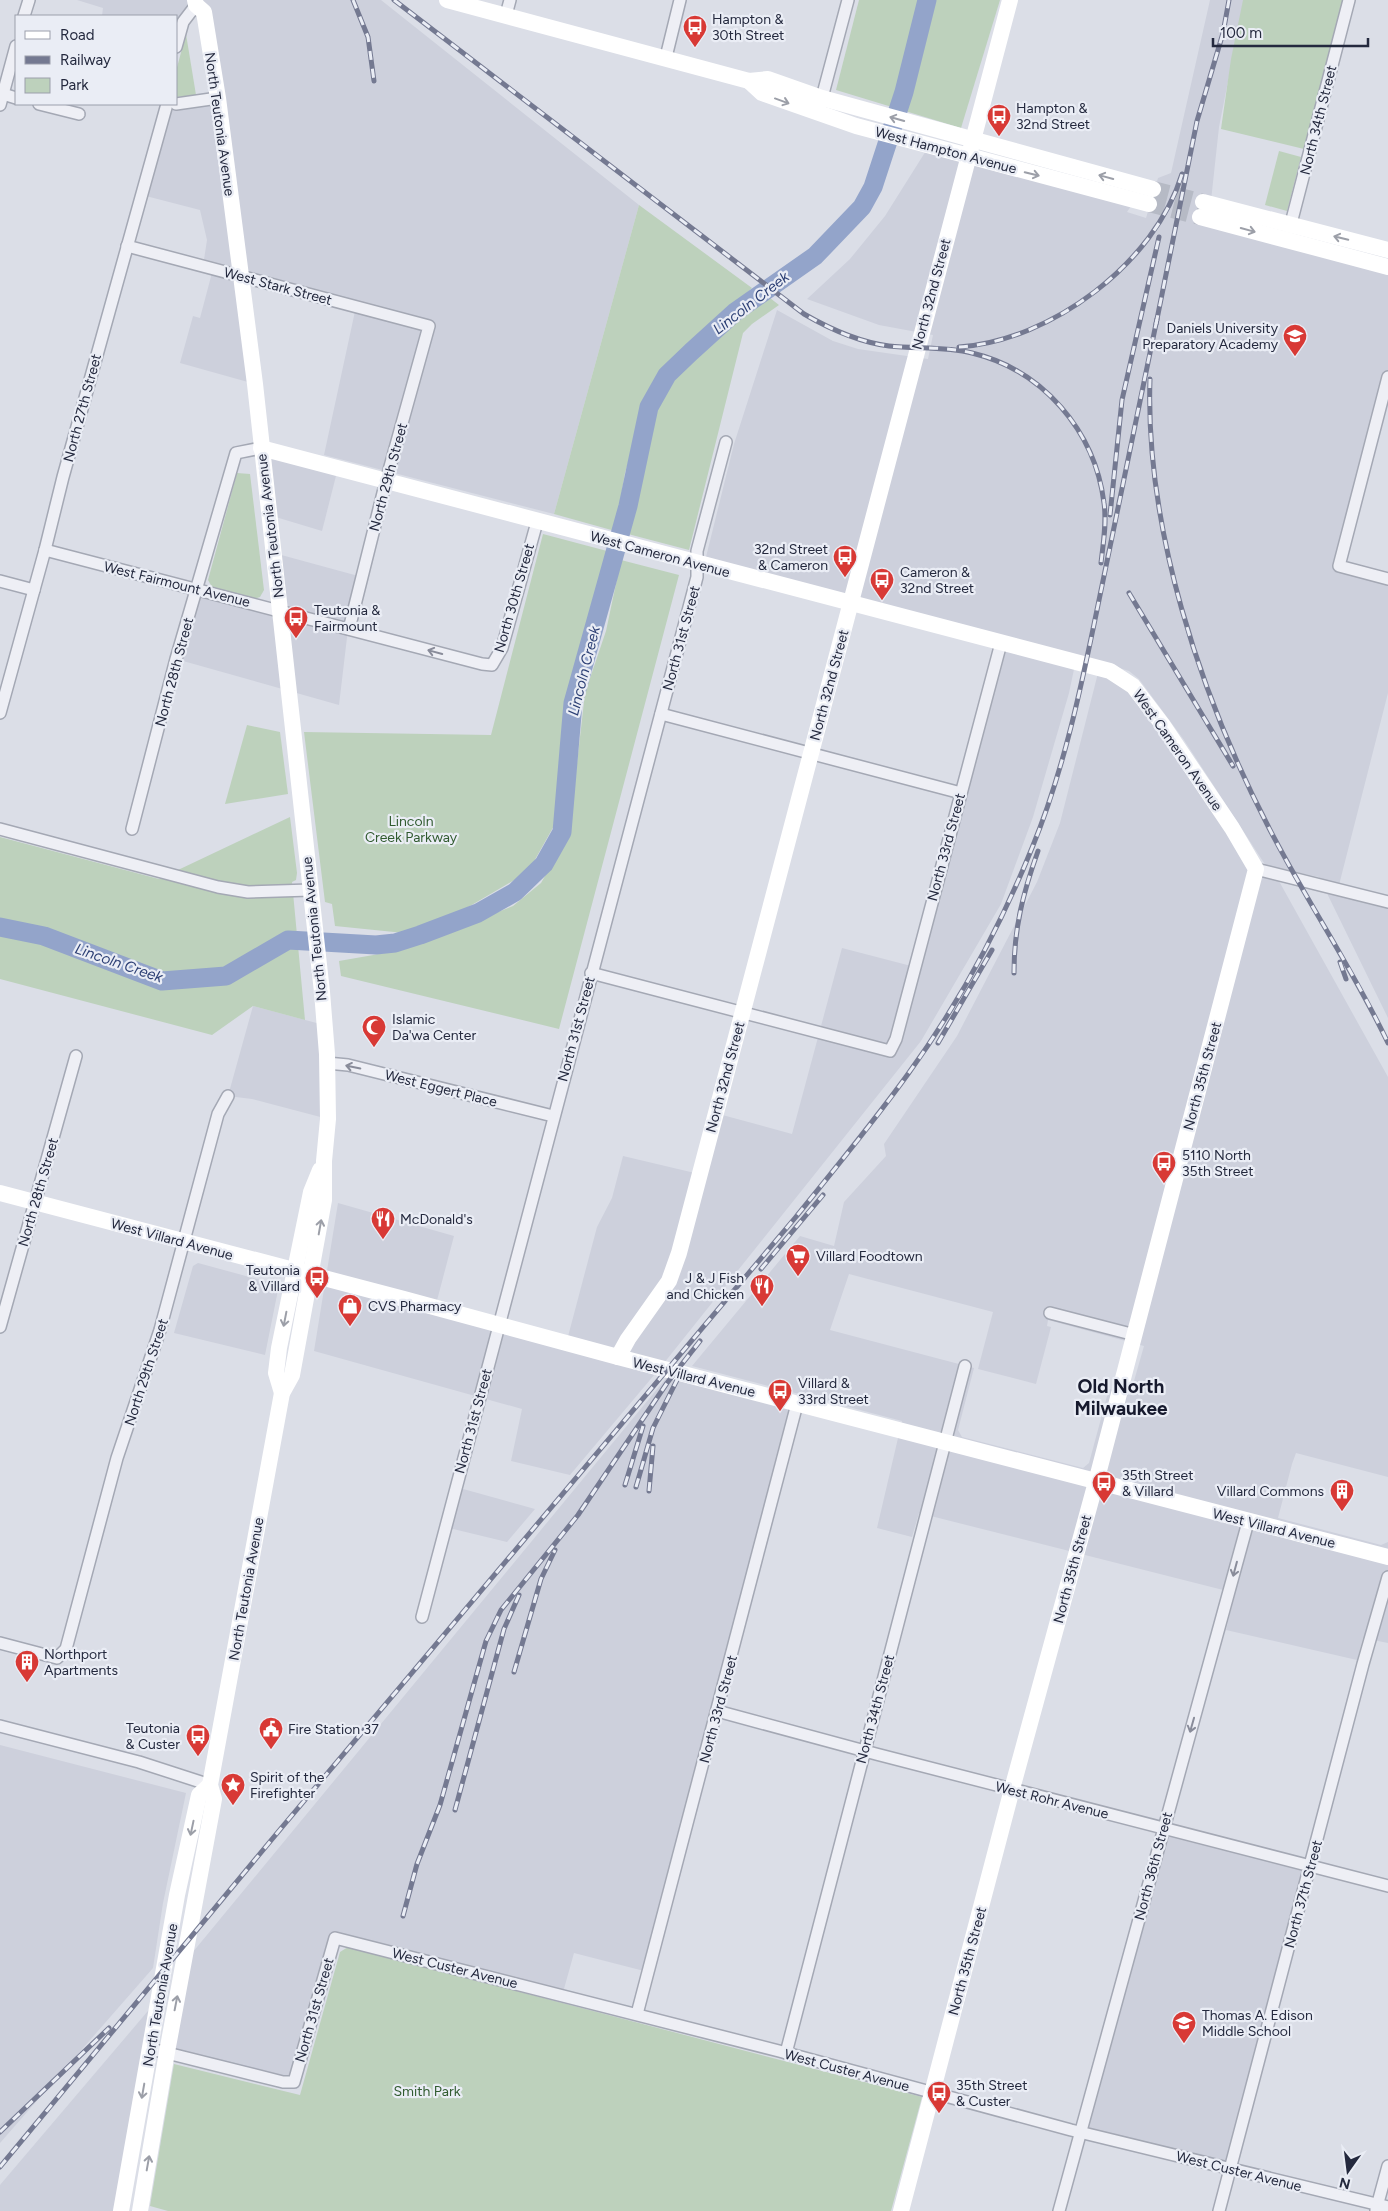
<svg xmlns="http://www.w3.org/2000/svg" width="1388" height="2211" viewBox="0 0 1388 2211" font-family="Figtree,sans-serif">
<rect width="100%" height="100%" fill="#dbdee7"/>
<g fill="#cdd0dc" fill-rule="evenodd">
<polygon points="77,0 381,0 639,205 554,514 324,455 357,302 241,276 255,384 180,363 193,316 200,318 213,269 203,266 207,240 200,210 142,195 167,105 218,98 202,7 185,17 176,47 176,16 102,16 103,8"/>
<polygon points="1210,0 1244,0 1219,127 1209,219 1388,267 1388,377 1340,566 1388,579 1388,693 1338,889 1388,902 1388,1018 1319,877 1266,866 1184,740 1139,679 1129,671 1077,655 1069,693 1033,817 1001,904 921,1041 660,1368 570,1475 511,1461 522,1409 314,1351 338,1203 454,1236 435,1308 566,1344 597,1227 612,1198 623,1156 699,1174 715,1113 792,1134 842,948 915,967 1001,643 706,557 734,444 777,310 833,341 858,349 928,359 933,335 879,325 807,299 850,259 885,216 929,146 1135,200 1127,212 1146,218 1158,178 1171,173"/>
<polygon points="261,448 338,468 322,531 269,515"/>
<polygon points="274,553 362,577 348,629 339,705 176,659 196,589 280,610"/>
<path d="M1099 669 1119 675 1256 869 1275 874 1388 1077V1477L1296 1453 1292 1464 1278 1518 1381 1545 1388 1542V1643L1363 1638 1357 1660 1226 1630 1235 1593 919 1513 912 1537 877 1528 902 1421 692 1366 800 1236 834 1246 844 1202 886 1156 884 1144 957 1036 1037 882 1060 823ZM849 1274 993 1312 978 1369 1036 1384 1051 1327 1047 1326 1048 1320 1144 1346 1130 1395 1109 1389 1089 1463 1083 1468 962 1437 958 1430 974 1368 830 1330Z"/>
<polygon points="253,1006 324,1025 328,1119 252,1099 228,1096"/>
<polygon points="198,1263 279,1285 265,1355 174,1333 193,1266"/>
<polygon points="672,1371 797,1404 648,1972 574,1953 562,1996 335,1938 294,2082 167,2052 183,1964"/>
<polygon points="456,1487 535,1509 507,1542 445,1527"/>
<polygon points="0,1745 186,1793 163,1903 153,1968 0,2143"/>
<polygon points="1163,1828 1311,1867 1230,2169 1080,2132"/>
<polygon points="159,1998 121,2211 0,2211 0,2185"/>
</g>
<g fill="#bdd1bc">
<polygon points="859,0 1000,0 961,128 836,90"/>
<polygon points="1243,0 1343,0 1304,149 1221,129 1231,59"/>
<polygon points="186,34 196,95 176,97 176,71"/>
<polygon points="1279,151 1301,157 1287,211 1265,205"/>
<polygon points="639,205 752,288 668,364 650,388 625,473 615,531 554,514"/>
<polygon points="770,298 779,305 752,324 743,333 689,550 628,534 655,411 678,370 700,350"/>
<polygon points="237,473 250,474 264,590 260,597 254,599 212,587 208,580"/>
<polygon points="543,534 607,551 565,708 555,824 528,872 458,913 404,933 335,926 332,904 325,902 304,732 491,735"/>
<polygon points="621,560 679,575 559,1029 341,976 339,961 402,950 513,906 541,883 569,834 585,693 606,631"/>
<polygon points="247,725 280,732 288,794 225,804"/>
<polygon points="290,817 297,873 296,880 292,882 305,1020 253,1006 212,1035 0,979 0,837 159,879"/>
<polygon points="348,1947 922,2097 891,2211 168,2211 150,2206 174,2064 300,2095 340,1952"/>
</g>
<g fill="none" stroke-linecap="round" stroke-linejoin="round">
<polyline stroke="#93a4ca" stroke-width="19" points="0,927 44,936 162,981 226,976 288,940 376,945 395,943 420,935 478,913 515,892 544,864 562,832 573,703 628,506 649,407 667,375 691,352 735,312 815,256 862,207 873,187 904,92 927,0"/>
<g stroke="#b6bac5" stroke-width="16" stroke-dasharray="16 8" stroke-linecap="butt">
<polyline points="1153,189 1203,202"/>
<polyline points="1149,204 1200,217"/>
</g>
<defs>
<g id="street">
<polyline points="506,15 510,0"/>
<polyline points="24,16 29,0"/>
<polyline points="176,47 183,22 196,5"/>
<polyline points="666,57 680,0"/>
<polyline points="3,94 16,98"/>
<polyline points="39,104 79,114"/>
<polyline points="176,104 218,98"/>
<polyline points="0,105 16,46"/>
<polyline points="820,105 848,0"/>
<polyline points="1289,231 1349,0"/>
<polyline points="127,246 429,326 386,481 349,629"/>
<polyline points="1388,377 1339,566 1388,579"/>
<polyline points="45,550 482,664 492,665 502,648 537,522"/>
<polyline points="0,581 34,590"/>
<polyline points="0,713 45,550 63,477 167,104"/>
<polyline points="661,714 961,793"/>
<polyline points="0,829 218,887 248,892 310,890"/>
<polyline points="132,829 176,659 236,453 261,448"/>
<polyline points="1256,869 1388,902"/>
<polyline points="591,973 890,1051 896,1039 1001,643"/>
<polyline points="327,1063 348,1065 553,1116"/>
<polyline points="1050,1313 1135,1335"/>
<polyline points="0,1327 76,1056"/>
<polyline points="422,1617 697,577 697,551 726,442"/>
<polyline points="0,1643 57,1658 66,1649 117,1458 160,1330 218,1114 228,1096"/>
<polyline points="717,1711 876,1754 1388,1886"/>
<polyline points="0,1726 139,1762 210,1785"/>
<polyline points="637,2014 797,1404"/>
<polyline points="151,2049 283,2082 294,2082 335,1938 779,2051 1071,2130 1388,2207"/>
<polyline points="786,2053 965,1366"/>
<polyline points="1376,2210 1388,2166"/>
<polyline points="1059,2211 1248,1522"/>
<polyline points="1219,2211 1363,1664 1388,1577"/>
</g>
</defs>
<use href="#street" stroke="#a4a8b4" stroke-width="14"/>
<use href="#street" stroke="#eeeff5" stroke-width="11"/>
<g stroke="#fff" stroke-width="16">
<polyline points="447,0 749,81 768,79 822,98 1153,189"/>
<polyline points="749,81 762,93 856,126 1149,204"/>
<polyline points="1203,202 1388,250"/>
<polyline points="1200,217 1388,267"/>
<polyline points="261,448 1110,671 1133,686 1162,724 1232,828 1256,869 1096,1482 1012,1789 901,2211"/>
<polyline points="0,1193 404,1299 618,1357 1388,1557"/>
<polyline points="618,1357 628,1339 669,1281 679,1253 1010,0"/>
<polyline points="282,1393 276,1373 279,1348 311,1192 320,1170"/>
<polyline points="121,2211 177,1895 199,1795 210,1785"/>
<polyline points="140,2211 167,2052 214,1799 210,1785 282,1393 292,1375 324,1200 324,1161 328,1119 327,1054 322,992 255,384 218,98 204,12 196,5 195,0"/>
</g>
<defs>
<g id="rail">
<polyline points="353,0 368,37 374,81"/>
<path d="M394 0 804 314C830 329 858 342 889 346 916 349 945 346 972 353 1043 370 1095 431 1104 503 1107 523 1103 544 1101 563"/>
<polyline points="1156,324 1197,121 1223,33 1229,0"/>
<path d="M959 347C1051 341 1155 263 1182 174"/>
<path d="M1150 379C1145 527 1200 694 1267 824 1305 899 1352 967 1388 1043"/>
<polyline points="1110,515 1122,400 1159,237"/>
<polyline points="1129,593 1233,766"/>
<polyline points="1340,962 1346,979"/>
<path d="M1014 973C1014 928 1023 893 1038 851"/>
<polyline points="938,1043 992,950"/>
<polyline points="761,1269 823,1195"/>
<polyline points="625,1485 643,1426"/>
<polyline points="636,1487 653,1428 679,1376"/>
<polyline points="649,1491 653,1446"/>
<polyline points="514,1672 541,1579 555,1550"/>
<polyline points="455,1810 504,1629 519,1595"/>
<polyline points="403,1916 417,1864 440,1805 486,1641 501,1610 578,1515 667,1383 700,1341"/>
<polyline points="0,2132 109,2028"/>
<path d="M0 2167 283 1826 795 1218C833 1171 872 1124 908 1074 958 1005 1000 927 1032 848 1064 770 1081 688 1098 605 1118 510 1137 414 1157 319"/>
</g>
</defs>
<use href="#rail" stroke="#747991" stroke-width="5"/>
<use href="#rail" stroke="#eaedf5" stroke-width="3" stroke-dasharray="9" stroke-linecap="butt"/>
</g>
<defs><path id="oneway-shaft" d="M-6 0H5M1.5-3L5.5 0L1.5 3" fill="none" stroke-width="1.6" stroke-linecap="round" stroke-linejoin="round" transform="scale(1.25)"/></defs>
<g stroke="#9c9fa8">
<use href="#oneway-shaft" transform="translate(782 101) rotate(20)"/>
<use href="#oneway-shaft" transform="translate(897 119) rotate(-164)"/>
<use href="#oneway-shaft" transform="translate(1032 174) rotate(14)"/>
<use href="#oneway-shaft" transform="translate(1106 177) rotate(-165)"/>
<use href="#oneway-shaft" transform="translate(1248 230) rotate(15)"/>
<use href="#oneway-shaft" transform="translate(1341 238) rotate(-166)"/>
<use href="#oneway-shaft" transform="translate(320 1227) rotate(-80)"/>
<use href="#oneway-shaft" transform="translate(285 1319) rotate(101)"/>
<use href="#oneway-shaft" transform="translate(192 1828) rotate(102)"/>
<use href="#oneway-shaft" transform="translate(176 2003) rotate(-79)"/>
<use href="#oneway-shaft" transform="translate(143 2091) rotate(100)"/>
<use href="#oneway-shaft" transform="translate(148 2163) rotate(-80)"/>
</g>
<g stroke="#898c9a">
<use href="#oneway-shaft" transform="translate(435 652) rotate(-165)"/>
<use href="#oneway-shaft" transform="translate(353 1067) rotate(-168)"/>
<use href="#oneway-shaft" transform="translate(1235 1569) rotate(105)"/>
<use href="#oneway-shaft" transform="translate(1192 1725) rotate(106)"/>
</g>
<defs>
<symbol id="bus-pin" viewBox="-11 -11 22 30"><path d="M0 17L-7.5 6A9.5 9.5 0 1 1 7.5 6Z" fill="#d83935" stroke="#eaedf5"/><path d="M-5-6H5V4H4V6H2V4H-2V6H-4V4H-5ZM-3.5-4V0h7V-4ZM-3.5 1.2v1.5H-2V1.2ZM2 1.2v1.5H3.5V1.2Z" fill="#fff"/></symbol>
<symbol id="school-pin" viewBox="-11 -11 22 30"><path d="M0 17L-7.5 6A9.5 9.5 0 1 1 7.5 6Z" fill="#d83935" stroke="#eaedf5"/><path d="M0-5L7-2L0 1L-7-2ZM-4 1L0 2.5L4 1V4Q0 6-4 4Z" fill="#fff"/></symbol>
<symbol id="mosque-pin" viewBox="-11 -11 22 30"><path d="M0 17L-7.5 6A9.5 9.5 0 1 1 7.5 6Z" fill="#d83935" stroke="#eaedf5"/><path d="M3.5-4.9A6 6 0 1 0 3.5 4.9A5 5 0 1 1 3.5-4.9Z" fill="#fff"/></symbol>
<symbol id="restaurant-pin" viewBox="-11 -11 22 30"><path d="M0 17L-7.5 6A9.5 9.5 0 1 1 7.5 6Z" fill="#d83935" stroke="#eaedf5"/><path d="M-5-6h1v4h1v-4h1v4h1v-4h1v5L-1.5 .5V6h-2V.5L-5-1ZM5-6V6H3V1.5H1.5Q1.5-4 5-6Z" fill="#fff"/></symbol>
<symbol id="supermarket-pin" viewBox="-11 -11 22 30"><path d="M0 17L-7.5 6A9.5 9.5 0 1 1 7.5 6Z" fill="#d83935" stroke="#eaedf5"/><path d="M-6-5.5h2.5l.6 2H6L4.5 2H-2.5L-4.4-4H-6ZM-1.5 3.2a1.3 1.3 0 1 0 .1 0ZM3 3.2a1.3 1.3 0 1 0 .1 0Z" fill="#fff"/></symbol>
<symbol id="shop-pin" viewBox="-11 -11 22 30"><path d="M0 17L-7.5 6A9.5 9.5 0 1 1 7.5 6Z" fill="#d83935" stroke="#eaedf5"/><path d="M-5-2.5h2.3a2.7 3.5 0 0 1 5.4 0H5L5.5 6h-11ZM-1.5-2.5h3a1.5 2.3 0 0 0-3 0Z" fill="#fff"/></symbol>
<symbol id="building-pin" viewBox="-11 -11 22 30"><path d="M0 17L-7.5 6A9.5 9.5 0 1 1 7.5 6Z" fill="#d83935" stroke="#eaedf5"/><path d="M-4-6H4V6H1V3H-1V6H-4ZM-2.5-4.3h1.7v1.8h-1.7ZM.8-4.3h1.7v1.8H.8ZM-2.5-1h1.7V.8h-1.7ZM.8-1h1.7V.8H.8Z" fill="#fff"/></symbol>
<symbol id="civic-pin" viewBox="-11 -11 22 30"><path d="M0 17L-7.5 6A9.5 9.5 0 1 1 7.5 6Z" fill="#d83935" stroke="#eaedf5"/><path d="M-.6-6.5H3V-4.5H.6V-3L4-1V1h2V6H-6V1h2V-1L-.6-3ZM-1.2 2.5V6h2.4V2.5Z" fill="#fff"/></symbol>
<symbol id="sight-pin" viewBox="-11 -11 22 30"><path d="M0 17L-7.5 6A9.5 9.5 0 1 1 7.5 6Z" fill="#d83935" stroke="#eaedf5"/><path d="M0-6L1.8-2.2L6-1.7L2.9 1.2L3.7 5.4L0 3.3L-3.7 5.4L-2.9 1.2L-6-1.7L-1.8-2.2Z" fill="#fff"/></symbol>
</defs>
<g fill-rule="evenodd">
<use href="#bus-pin" x="681" y="13" width="28" height="38"/>
<use href="#bus-pin" x="985" y="102" width="28" height="38"/>
<use href="#school-pin" x="1281" y="322" width="28" height="38"/>
<use href="#bus-pin" x="831" y="543" width="28" height="38"/>
<use href="#bus-pin" x="868" y="566" width="28" height="38"/>
<use href="#bus-pin" x="282" y="604" width="28" height="38"/>
<use href="#mosque-pin" x="360" y="1013" width="28" height="38"/>
<use href="#bus-pin" x="1150" y="1149" width="28" height="38"/>
<use href="#restaurant-pin" x="369" y="1205" width="28" height="38"/>
<use href="#supermarket-pin" x="784" y="1242" width="28" height="38"/>
<use href="#bus-pin" x="303" y="1264" width="28" height="38"/>
<use href="#restaurant-pin" x="748" y="1272" width="28" height="38"/>
<use href="#shop-pin" x="336" y="1292" width="28" height="38"/>
<use href="#bus-pin" x="766" y="1377" width="28" height="38"/>
<use href="#bus-pin" x="1090" y="1469" width="28" height="38"/>
<use href="#building-pin" x="1328" y="1477" width="28" height="38"/>
<use href="#building-pin" x="13" y="1648" width="28" height="38"/>
<use href="#civic-pin" x="257" y="1715" width="28" height="38"/>
<use href="#bus-pin" x="184" y="1722" width="28" height="38"/>
<use href="#sight-pin" x="219" y="1771" width="28" height="38"/>
<use href="#school-pin" x="1170" y="2009" width="28" height="38"/>
<use href="#bus-pin" x="925" y="2079" width="28" height="38"/>
</g>
<g text-anchor="middle" stroke-width="4.5" stroke-linejoin="round" paint-order="stroke">
<g font-size="14" fill="#24293e" stroke="#eaedf5" text-anchor="start">
<text x="712" y="24">Hampton &amp;<tspan x="712" dy="16">30th Street</tspan></text>
<text x="1016" y="113">Hampton &amp;<tspan x="1016" dy="16">32nd Street</tspan></text>
<text x="1278" y="333" text-anchor="end">Daniels University<tspan x="1278" dy="16">Preparatory Academy</tspan></text>
<text x="828" y="554" text-anchor="end">32nd Street<tspan x="828" dy="16">&amp; Cameron</tspan></text>
<text x="900" y="577">Cameron &amp;<tspan x="900" dy="16">32nd Street</tspan></text>
<text x="314" y="615">Teutonia &amp;<tspan x="314" dy="16">Fairmount</tspan></text>
<text x="392" y="1024">Islamic<tspan x="392" dy="16">Da'wa Center</tspan></text>
<text x="1182" y="1160">5110 North<tspan x="1182" dy="16">35th Street</tspan></text>
<text x="400" y="1224">McDonald's</text>
<text x="816" y="1261">Villard Foodtown</text>
<text x="300" y="1275" text-anchor="end">Teutonia<tspan x="300" dy="16">&amp; Villard</tspan></text>
<text x="744" y="1283" text-anchor="end">J &amp; J Fish<tspan x="744" dy="16">and Chicken</tspan></text>
<text x="368" y="1311">CVS Pharmacy</text>
<text x="798" y="1388">Villard &amp;<tspan x="798" dy="16">33rd Street</tspan></text>
<text x="1122" y="1480">35th Street<tspan x="1122" dy="16">&amp; Villard</tspan></text>
<text x="1324" y="1496" text-anchor="end">Villard Commons</text>
<text x="44" y="1659">Northport<tspan x="44" dy="16">Apartments</tspan></text>
<text x="180" y="1733" text-anchor="end">Teutonia<tspan x="180" dy="16">&amp; Custer</tspan></text>
<text x="288" y="1734">Fire Station 37</text>
<text x="250" y="1782">Spirit of the<tspan x="250" dy="16">Firefighter</tspan></text>
<text x="1202" y="2020">Thomas A. Edison<tspan x="1202" dy="16">Middle School</tspan></text>
<text x="956" y="2090">35th Street<tspan x="956" dy="16">&amp; Custer</tspan></text>
</g>
<g font-size="14" fill="#24293e" stroke="#eaedf5">
<text transform="translate(1318 120) rotate(-76)" y="5">North 34th Street</text>
<text transform="translate(220 124) rotate(82)" y="5">North Teutonia Avenue</text>
<text transform="translate(946 150) rotate(15)" y="5">West Hampton Avenue</text>
<text transform="translate(278 286) rotate(15)" y="5">West Stark Street</text>
<text transform="translate(931 294) rotate(-75)" y="5">North 32nd Street</text>
<text transform="translate(82 408) rotate(-75)" y="5">North 27th Street</text>
<text transform="translate(388 477) rotate(-75)" y="5">North 29th Street</text>
<text transform="translate(270 526) rotate(-97)" y="5">North Teutonia Avenue</text>
<text transform="translate(660 554) rotate(15)" y="5">West Cameron Avenue</text>
<text transform="translate(177 584) rotate(14)" y="5">West Fairmount Avenue</text>
<text transform="translate(514 598) rotate(-74)" y="5">North 30th Street</text>
<text transform="translate(681 638) rotate(-75)" y="5">North 31st Street</text>
<text transform="translate(174 672) rotate(-75)" y="5">North 28th Street</text>
<text transform="translate(829 685) rotate(-75)" y="5">North 32nd Street</text>
<text transform="translate(1178 750) rotate(55)" y="5">West Cameron Avenue</text>
<text transform="translate(946 847) rotate(-75)" y="5">North 33rd Street</text>
<text transform="translate(314 929) rotate(-96)" y="5">North Teutonia Avenue</text>
<text transform="translate(576 1029) rotate(-75)" y="5">North 31st Street</text>
<text transform="translate(1202 1076) rotate(-75)" y="5">North 35th Street</text>
<text transform="translate(725 1077) rotate(-75)" y="5">North 32nd Street</text>
<text transform="translate(441 1088) rotate(14)" y="5">West Eggert Place</text>
<text transform="translate(38 1192) rotate(-74)" y="5">North 28th Street</text>
<text transform="translate(172 1239) rotate(15)" y="5">West Villard Avenue</text>
<text transform="translate(146 1372) rotate(-72)" y="5">North 29th Street</text>
<text transform="translate(694 1377) rotate(14)" y="5">West Villard Avenue</text>
<text transform="translate(473 1421) rotate(-75)" y="5">North 31st Street</text>
<text transform="translate(1274 1528) rotate(14)" y="5">West Villard Avenue</text>
<text transform="translate(1072 1569) rotate(-75)" y="5">North 35th Street</text>
<text transform="translate(246 1589) rotate(-80)" y="5">North Teutonia Avenue</text>
<text transform="translate(718 1709) rotate(-75)" y="5">North 33rd Street</text>
<text transform="translate(875 1709) rotate(-75)" y="5">North 34th Street</text>
<text transform="translate(1052 1800) rotate(14)" y="5">West Rohr Avenue</text>
<text transform="translate(1153 1866) rotate(-75)" y="5">North 36th Street</text>
<text transform="translate(1303 1894) rotate(-75)" y="5">North 37th Street</text>
<text transform="translate(967 1961) rotate(-75)" y="5">North 35th Street</text>
<text transform="translate(455 1968) rotate(14)" y="5">West Custer Avenue</text>
<text transform="translate(160 1995) rotate(-80)" y="5">North Teutonia Avenue</text>
<text transform="translate(314 2010) rotate(-74)" y="5">North 31st Street</text>
<text transform="translate(847 2070) rotate(15)" y="5">West Custer Avenue</text>
<text transform="translate(1239 2171) rotate(14)" y="5">West Custer Avenue</text>
</g>
<g font-size="14" fill="#315b30" stroke="#eaedf5">
<text x="411" y="826">Lincoln<tspan x="411" dy="16">Creek Parkway</tspan></text>
<text x="427" y="2096">Smith Park</text>
</g>
<g font-size="15" font-style="italic" fill="#2c3f74" stroke="#eaedf5">
<text transform="translate(751 303) rotate(-38)" y="5">Lincoln Creek</text>
<text transform="translate(584 671) rotate(-76)" y="5">Lincoln Creek</text>
<text transform="translate(119 963) rotate(19)" y="5">Lincoln Creek</text>
</g>
<g font-size="19" font-weight="bold" fill="#171a2e" stroke="#eaedf5">
<text x="1121" y="1393">Old North<tspan x="1121" dy="22">Milwaukee</tspan></text>
</g>
</g>
<rect x="15" y="15" width="162" height="90" fill="#eaedf5" stroke="#9b9fac"/>
<rect x="25" y="31" width="25" height="8" fill="#ffffff" stroke="#9b9fac"/>
<text x="60" y="40" font-size="15" fill="#24293e">Road</text>
<rect x="25" y="56" width="25" height="8" fill="#747991" stroke="#9b9fac"/>
<text x="60" y="65" font-size="15" fill="#24293e">Railway</text>
<rect x="25" y="78" width="25" height="15" fill="#bdd1bc" stroke="#9b9fac"/>
<text x="60" y="90" font-size="15" fill="#24293e">Park</text>
<g transform="translate(1348 2171) rotate(194)" stroke="#eaedf5" stroke-width="4" paint-order="stroke">
<path d="M0-4L9 19L0 12L-9 19Z" fill="#24293e"/>
<text y="-8" font-size="14" font-weight="bold" text-anchor="middle" fill="#24293e">N</text>
</g>
<path d="M1213 38v8h155v-8" fill="none" stroke="#24293e" stroke-width="2.5"/>
<text x="1220" y="38" font-size="15" fill="#24293e" stroke="#eaedf5" stroke-width="4" paint-order="stroke">100 m</text>
</svg>
